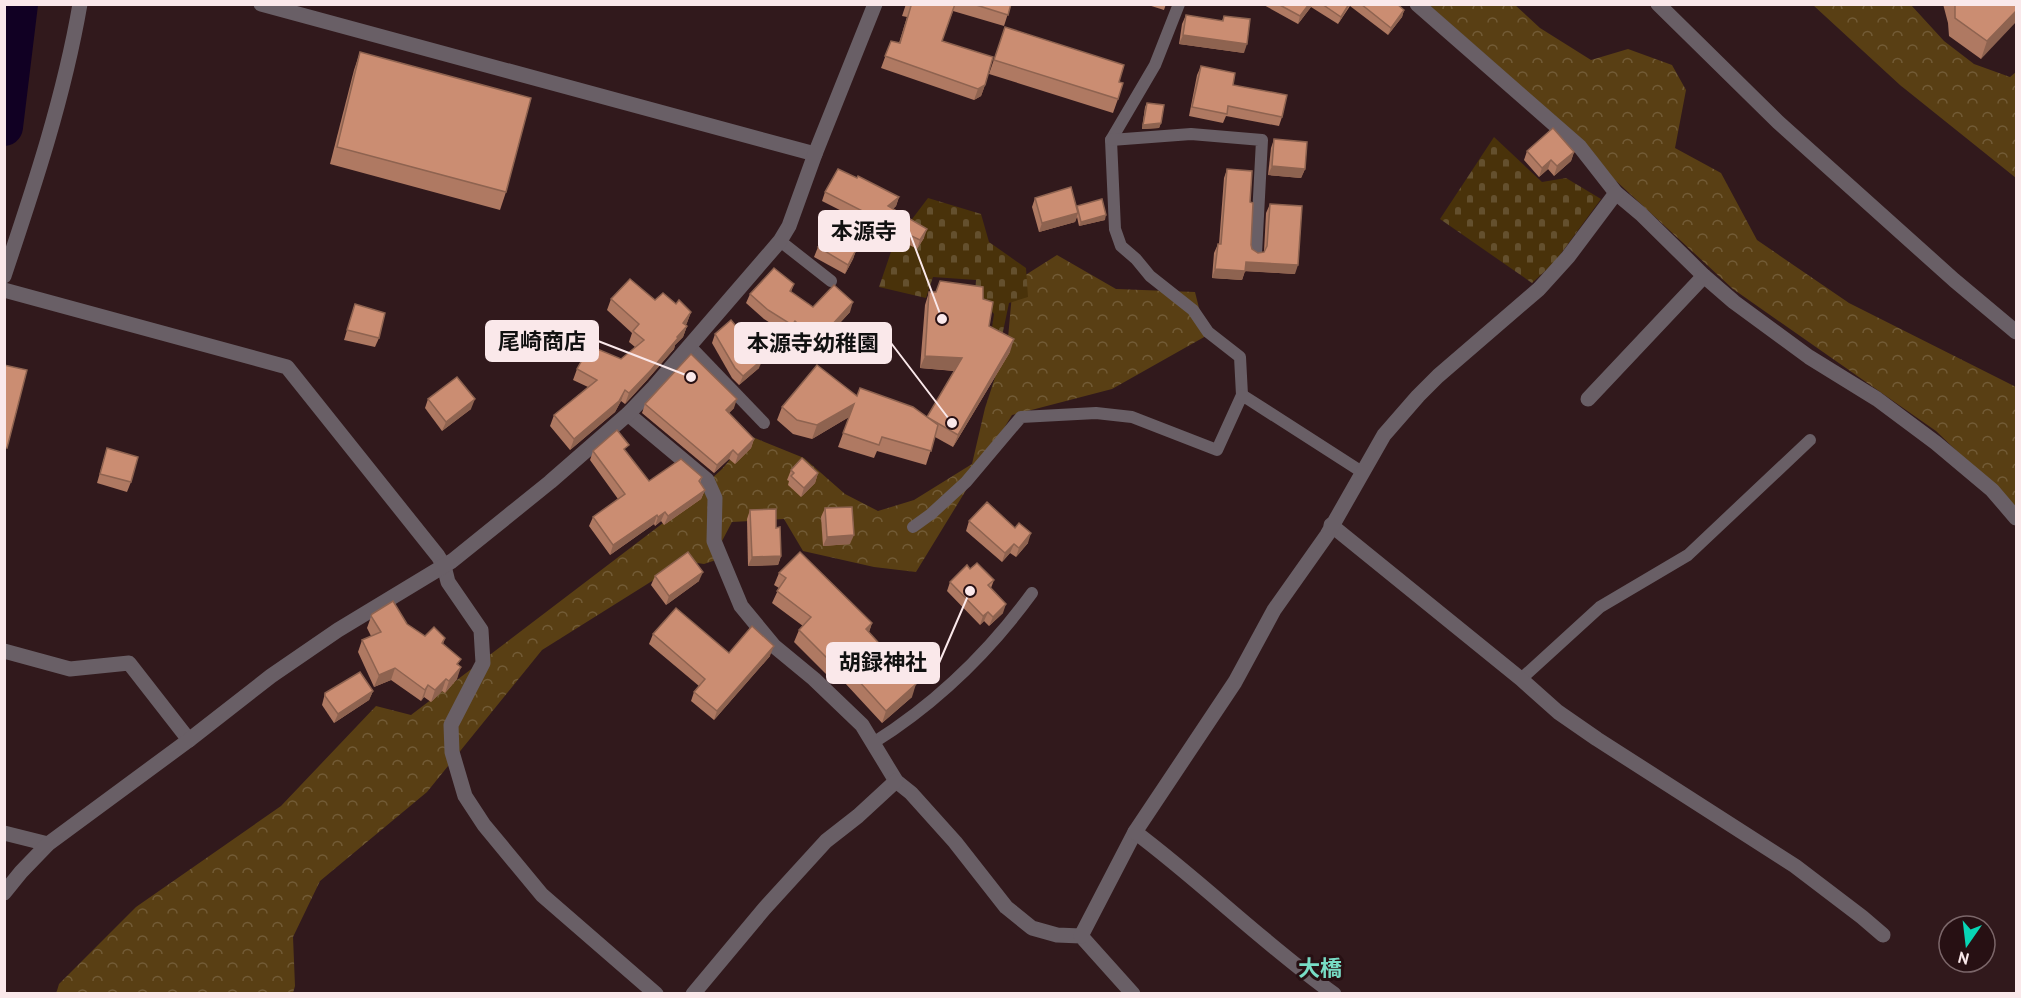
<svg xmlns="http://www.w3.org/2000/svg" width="2021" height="998" viewBox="0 0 2021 998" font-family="'PT Sans','Noto Sans JP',sans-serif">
<defs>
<pattern id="forest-crowns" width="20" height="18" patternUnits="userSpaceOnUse" patternTransform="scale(1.5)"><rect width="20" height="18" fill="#593f14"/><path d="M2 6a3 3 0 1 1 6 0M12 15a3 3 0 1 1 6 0" fill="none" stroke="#725b36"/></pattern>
<pattern id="cemetery-stones" width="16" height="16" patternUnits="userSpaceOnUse" patternTransform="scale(1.5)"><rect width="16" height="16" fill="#49320a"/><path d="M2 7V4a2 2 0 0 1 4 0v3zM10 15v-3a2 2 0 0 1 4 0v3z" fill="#64502e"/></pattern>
</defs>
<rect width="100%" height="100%" fill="#31191c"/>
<g fill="url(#forest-crowns)">
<polygon points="1429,5 1515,5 1540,28 1591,60 1628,49 1672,65 1686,90 1675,148 1721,173 1757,240 1849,303 2016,387 2016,508 1936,431 1733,289 1615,180 1496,64"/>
<polygon points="1813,5 1911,5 1944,41 1974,64 2010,77 2016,72 2016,178 1900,85"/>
<polygon points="1057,255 1116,289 1195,292 1206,336 1112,389 1012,415 916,572 874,567 803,551 784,519 732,522 722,541 716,560 704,564 684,561 542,650 427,792 320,881 293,937 295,986 293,993 56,994 59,984 136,907 281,806 376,706 411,715 667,520 722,469 750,436 804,458 845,494 878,511 914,500 972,464 985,408 1008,338 1013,283"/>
</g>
<g fill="url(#cemetery-stones)">
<polygon points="1494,137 1542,182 1566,178 1601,199 1554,263 1532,283 1440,219"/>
<polygon points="928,198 981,214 989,242 1026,268 1028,297 1009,303 1001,341 991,334 994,314 975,294 976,280 933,277 926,298 879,287 894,243"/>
</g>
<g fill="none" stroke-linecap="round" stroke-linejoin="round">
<polyline stroke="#110023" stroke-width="38" points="4,127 19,4"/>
<g stroke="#695f66" stroke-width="12">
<polyline points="1179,4 1155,65 1111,140 1115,229 1121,246 1136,259 1150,276 1193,310 1208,332 1240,357 1242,395"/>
<polyline points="1111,140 1191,134 1262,140 1256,254"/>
<polyline points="780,241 831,281"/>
<polyline points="690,346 764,423"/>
<polyline points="913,527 931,514 966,482 1021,417 1096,413 1132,417 1217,450 1242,395 1362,472"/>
<polyline points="1521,679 1600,607 1688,555 1810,440"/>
<path d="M873 743C935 704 989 652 1032 593"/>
</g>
<g stroke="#695f66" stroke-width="15">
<polyline points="261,4 815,154"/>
<polyline points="1417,4 1580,147 1616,193 1641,214 1704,276 1734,302 1809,357 1877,399 1936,443 1992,490 2016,518"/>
<polyline points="1658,4 1778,122 1954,280 2016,332"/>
<path d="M4 276C34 187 64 97 80 4"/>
<polyline points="4,290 287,367 438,556 444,566 448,582 481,630 483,663 451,725 452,752 465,796 484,825 542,895 656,994"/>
<polyline points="1588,399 1704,276"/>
<polyline points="628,414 707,480 715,498 714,541 741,606 774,646 814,679 862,725 896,781 911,793 955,842 1006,907 1032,928 1057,935 1081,936 1133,994"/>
<polyline points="1331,525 1521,679 1558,712 1597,739 1795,866 1862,917 1883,935"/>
<polyline points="4,651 70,669 129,663 189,740"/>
<polyline points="4,833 48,844"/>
<polyline points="4,893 21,872 48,844 189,740 271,676 338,630 452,561 550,482 628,414 654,387 780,241 789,226 815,154 875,4"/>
<polyline points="1081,936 1135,832"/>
<polyline points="693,994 764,909 826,841 858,816 896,781"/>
<path d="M1334 994C1264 944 1203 883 1135 832L1235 682 1274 610 1327 535 1384 435 1418 396 1438 376 1539 289 1568 257 1616 193"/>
</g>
</g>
<g fill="#af7962">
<polygon points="906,4 1011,4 1004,26 953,11 942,41 985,85 981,96 974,100 881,68 891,41 899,43 907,17 902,16"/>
<polygon points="1145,4 1166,4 1164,10"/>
<polygon points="1262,4 1397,4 1404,10 1402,17 1388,35 1350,6 1338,24 1311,7 1298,24"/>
<polygon points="1943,4 2016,4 1981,59 1949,36 1948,23"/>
<polygon points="1186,15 1222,21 1224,16 1244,53 1179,44 1182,24"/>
<polygon points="1005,27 1119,82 1118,99 1113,113 989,74"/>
<polygon points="360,52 506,192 500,210 330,164 354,70"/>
<polygon points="1201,66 1233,85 1282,117 1279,126 1226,116 1223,123 1189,116 1197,75"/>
<polygon points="1147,103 1161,123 1159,128 1142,129 1145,107"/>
<polygon points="1274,139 1305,169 1301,178 1268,175 1271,148"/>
<polygon points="1527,151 1574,152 1571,161 1554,176 1548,169 1539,177 1524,160"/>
<polygon points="1227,169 1250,202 1251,245 1252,249 1258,253 1264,252 1264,251 1266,213 1270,204 1295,274 1245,271 1242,280 1212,278 1214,253 1218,244 1219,244 1224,178"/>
<polygon points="825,192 899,197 896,206 893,209 924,238 917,249 900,240 898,243 884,235 885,233 822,201"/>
<polygon points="1035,198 1076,207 1105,220 1079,226 1077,217 1075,222 1039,232 1032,207"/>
<polygon points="818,247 856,250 853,259 845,274 814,257"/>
<polygon points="794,284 791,292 813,307 850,312 814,351 791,331 789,335 764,319 746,303 750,294"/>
<polygon points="929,292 983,299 989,326 1010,352 953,447 935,437 926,465 877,451 874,458 838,447 849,417 812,439 793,434 777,420 782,407 857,396 927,417 954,371 920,368 925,305"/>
<polygon points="611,299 655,300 676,304 691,312 686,325 687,326 683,337 675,345 674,349 647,380 625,404 621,401 615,412 570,450 550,426 554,415 588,387 573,380 577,369 621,359 635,347 629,342 632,333 607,310"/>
<polygon points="355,304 379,338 375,347 344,340"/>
<polygon points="715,334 759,368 739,385 732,378 712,343"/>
<polygon points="428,399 471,409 442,431 425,408"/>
<polygon points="645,404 734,408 729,413 754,439 751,448 735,464 729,459 714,473 642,413"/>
<polygon points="107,448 131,482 127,492 97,483"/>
<polygon points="593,451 626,452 649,481 702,477 700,483 705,490 701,499 664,525 661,521 655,526 654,524 610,555 589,526 593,517 618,499 590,460"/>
<polygon points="791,470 818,473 815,483 801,497 788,485 789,481 787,480"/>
<polygon points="825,508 850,544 823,546 821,517"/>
<polygon points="750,510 776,528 781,556 778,565 748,566 747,519"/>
<polygon points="969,521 1028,543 1016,557 1010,553 1002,562 966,531"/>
<polygon points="970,569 994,580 991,588 1003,613 989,626 984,621 980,625 947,591 950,582"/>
<polygon points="779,573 872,623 869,632 912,697 882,723 832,669 827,675 794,642 799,630 803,626 772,603 779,588 774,585"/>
<polygon points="655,576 699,581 666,605 651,585"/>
<polygon points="372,614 407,624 425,636 445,638 443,644 459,665 457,679 445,693 442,691 431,702 424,697 421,701 391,680 374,687 358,652 362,640 371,636 367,628"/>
<polygon points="653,634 729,653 770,656 714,720 691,701 694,692 699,686 649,644"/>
<polygon points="373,691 369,700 334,723 322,705 325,693"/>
</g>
<g fill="#8e6350">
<polygon points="1309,4 1311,4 1311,7 1298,24 1300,16"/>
<polygon points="1349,4 1350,4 1338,24 1341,17"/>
<polygon points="1404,10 1402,17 1388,35 1391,28"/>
<polygon points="2016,11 2016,22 1981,59 1987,41"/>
<polygon points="1183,35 1247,44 1244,53 1179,44"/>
<polygon points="985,85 981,96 974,100 978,89"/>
<polygon points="1161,123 1159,128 1142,129 1143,125"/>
<polygon points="1574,152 1571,161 1554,176 1557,166"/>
<polygon points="1551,160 1548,169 1539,177 1542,168"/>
<polygon points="1272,166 1305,169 1301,178 1268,175"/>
<polygon points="899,197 896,206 885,215 888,206"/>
<polygon points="1078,213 1075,222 1039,232 1042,223"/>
<polygon points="1106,215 1105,220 1079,226 1081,222"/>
<polygon points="927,229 924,238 917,249 920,240"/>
<polygon points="856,250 853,259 845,274 848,265"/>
<polygon points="1246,262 1298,265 1295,274 1243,271"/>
<polygon points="1215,269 1245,271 1242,280 1212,278"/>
<polygon points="853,302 850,312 814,351 817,341"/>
<polygon points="691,312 687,323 679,334 683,323"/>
<polygon points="795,321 791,331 789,335 792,325"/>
<polygon points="687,326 683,337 675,345 674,349 647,380 625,404 629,393"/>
<polygon points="1014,339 1010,352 953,447 958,435"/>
<polygon points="925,356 962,358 957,371 920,368"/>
<polygon points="763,359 759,368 739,385 743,376"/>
<polygon points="625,390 621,401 615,412 570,450 574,439"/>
<polygon points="475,399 471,409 442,431 446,422"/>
<polygon points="737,399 734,408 723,419 726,410"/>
<polygon points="854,404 849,417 812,439 817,425"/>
<polygon points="754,439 751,448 735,464 738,455"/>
<polygon points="733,450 729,459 714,473 717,465"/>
<polygon points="818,473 815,483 801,497 804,488"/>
<polygon points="705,490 701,499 664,525 668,516"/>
<polygon points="665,512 661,521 655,526 658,517"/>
<polygon points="657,515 654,524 610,555 613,545"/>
<polygon points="1031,533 1028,543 1016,557 1019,548"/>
<polygon points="854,535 850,544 823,546 827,537"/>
<polygon points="1014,544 1010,553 1002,562 1005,553"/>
<polygon points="781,556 778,565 748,566 752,557"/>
<polygon points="703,572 699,581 666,605 669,596"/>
<polygon points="1006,604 1003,613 989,626 993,617"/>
<polygon points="988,612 984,621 980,625 983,616"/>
<polygon points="872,623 868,635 866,629"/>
<polygon points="774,646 770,656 714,720 717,711"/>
<polygon points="837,657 832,669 827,675 831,662"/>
<polygon points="461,667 457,679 445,693 449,681"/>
<polygon points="395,668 391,680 374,687 379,675"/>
<polygon points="446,679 442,691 431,702 435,690"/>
<polygon points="916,684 912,697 882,723 886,711"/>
<polygon points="428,685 424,697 421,701 425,690"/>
<polygon points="373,691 369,700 334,723 338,714"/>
</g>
<g fill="#cb8d72" stroke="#8e6350" stroke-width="1.5">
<polygon points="907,4 955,4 942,41 993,57 985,85 978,89 885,56 891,41 900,43 911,6"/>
<polygon points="973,4 1011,4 1008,15"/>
<polygon points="1278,4 1309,4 1300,16"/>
<polygon points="1322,4 1349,4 1341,17"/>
<polygon points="1361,4 1397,4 1404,10 1391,28"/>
<polygon points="1955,4 2016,4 2016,11 1987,41 1955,18"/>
<polygon points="1186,15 1223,21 1224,16 1250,19 1247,44 1183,35"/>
<polygon points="1005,27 1124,65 1119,82 1123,83 1118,99 994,60"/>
<polygon points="360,52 531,98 506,192 337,147"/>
<polygon points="1201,66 1235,73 1233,85 1287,95 1282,117 1228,106 1227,114 1192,107"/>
<polygon points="1147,103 1164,105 1161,123 1143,125"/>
<polygon points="1553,128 1574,152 1557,166 1551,160 1542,168 1527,151"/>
<polygon points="1274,139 1307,142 1305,169 1272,166"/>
<polygon points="838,169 857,178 858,176 899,197 888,206 927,229 920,240 903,232 902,235 887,226 888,224 825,192"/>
<polygon points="1227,169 1252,171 1250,202 1253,203 1251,245 1252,249 1258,253 1264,252 1267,246 1270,204 1302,206 1298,265 1246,262 1245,271 1215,269 1218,244 1221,244"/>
<polygon points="1071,187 1078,213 1042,223 1035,198"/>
<polygon points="1102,199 1106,215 1081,222 1077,206"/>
<polygon points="834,236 856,250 848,265 818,247"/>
<polygon points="774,268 794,284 790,291 813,307 834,285 853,302 817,341 795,321 792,325 768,310 750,294"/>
<polygon points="630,279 655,300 663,293 676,304 679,300 691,312 683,323 687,326 677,337 678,338 651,370 629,393 625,390 619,401 574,439 554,415 597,380 577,369 590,346 621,359 644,340 633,331 639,324 611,299"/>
<polygon points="940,281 983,287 983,299 993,302 989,326 1014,339 958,435 927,417 962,358 925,356 929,292 936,292"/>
<polygon points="355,304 385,313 379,338 347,330"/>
<polygon points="731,320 763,359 743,376 735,368 715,334"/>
<polygon points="691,354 737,399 726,410 754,439 738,455 733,450 717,465 645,404"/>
<polygon points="4,365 27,370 7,448 4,447"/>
<polygon points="817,365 857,396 860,388 913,407 938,425 931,451 882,437 879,445 843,433 854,404 817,425 797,420 782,407"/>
<polygon points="457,377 475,399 446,422 428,399"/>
<polygon points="617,430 629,445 624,449 649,481 681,459 702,477 699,481 705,490 668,516 665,512 658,517 657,515 613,545 593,517 625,494 593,451"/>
<polygon points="107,448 138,457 131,482 100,474"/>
<polygon points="802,458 818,473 804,488 791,476 794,473 791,470"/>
<polygon points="987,502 1015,528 1019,523 1031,533 1019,548 1014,544 1005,553 969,521"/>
<polygon points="852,507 854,535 827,537 825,508"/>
<polygon points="776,509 776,528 780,527 781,556 752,557 750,510"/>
<polygon points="688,552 703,572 669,596 655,576"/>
<polygon points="800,552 872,623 866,629 916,684 886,711 837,657 831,662 799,630 811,617 777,591 786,578 779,573"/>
<polygon points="977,563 994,580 988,585 1006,604 993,617 988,612 983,616 950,582 967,565 970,569"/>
<polygon points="393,601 407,624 425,636 434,627 445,638 442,643 461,659 457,664 461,667 449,681 446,679 435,690 428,685 425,690 395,668 379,675 362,640 381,632 371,616 372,614"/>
<polygon points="676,608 729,653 752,626 774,646 717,711 694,692 705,679 653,634"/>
<polygon points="360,672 373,691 338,714 325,696 325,693"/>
</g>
<g text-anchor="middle" stroke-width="6" stroke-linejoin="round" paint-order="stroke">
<g font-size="22" font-weight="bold" fill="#78dcc5" stroke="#271013">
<text x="1320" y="976">大橋</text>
</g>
</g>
<path fill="none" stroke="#fae8ea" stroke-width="2" d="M942 319L909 231M691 377L598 341M952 423L891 343M970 591L939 663"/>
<g fill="#fae8ea" stroke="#271013" stroke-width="2">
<circle cx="942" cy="319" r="6"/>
<circle cx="691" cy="377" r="6"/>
<circle cx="952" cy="423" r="6"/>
<circle cx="970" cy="591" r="6"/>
</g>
<g fill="#fae8ea" stroke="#fae8ea" stroke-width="2">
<rect x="819" y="211" width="90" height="40" rx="6"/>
<rect x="486" y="321" width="112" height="40" rx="6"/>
<rect x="735" y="323" width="156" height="40" rx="6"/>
<rect x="827" y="643" width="112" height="40" rx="6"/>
</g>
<g font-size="22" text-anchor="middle" font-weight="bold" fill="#111">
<text x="864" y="239">本源寺</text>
<text x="542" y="349">尾崎商店</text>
<text x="813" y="351">本源寺幼稚園</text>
<text x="883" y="670">胡録神社</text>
</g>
<rect width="2021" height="998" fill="none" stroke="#fae8ea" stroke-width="12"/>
<g transform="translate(1967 944) rotate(194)"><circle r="28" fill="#271013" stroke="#7b6669" stroke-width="1.5"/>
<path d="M0-4.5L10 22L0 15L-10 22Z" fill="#08d5b5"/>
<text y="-9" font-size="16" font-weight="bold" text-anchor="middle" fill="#fae8ea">N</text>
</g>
</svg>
